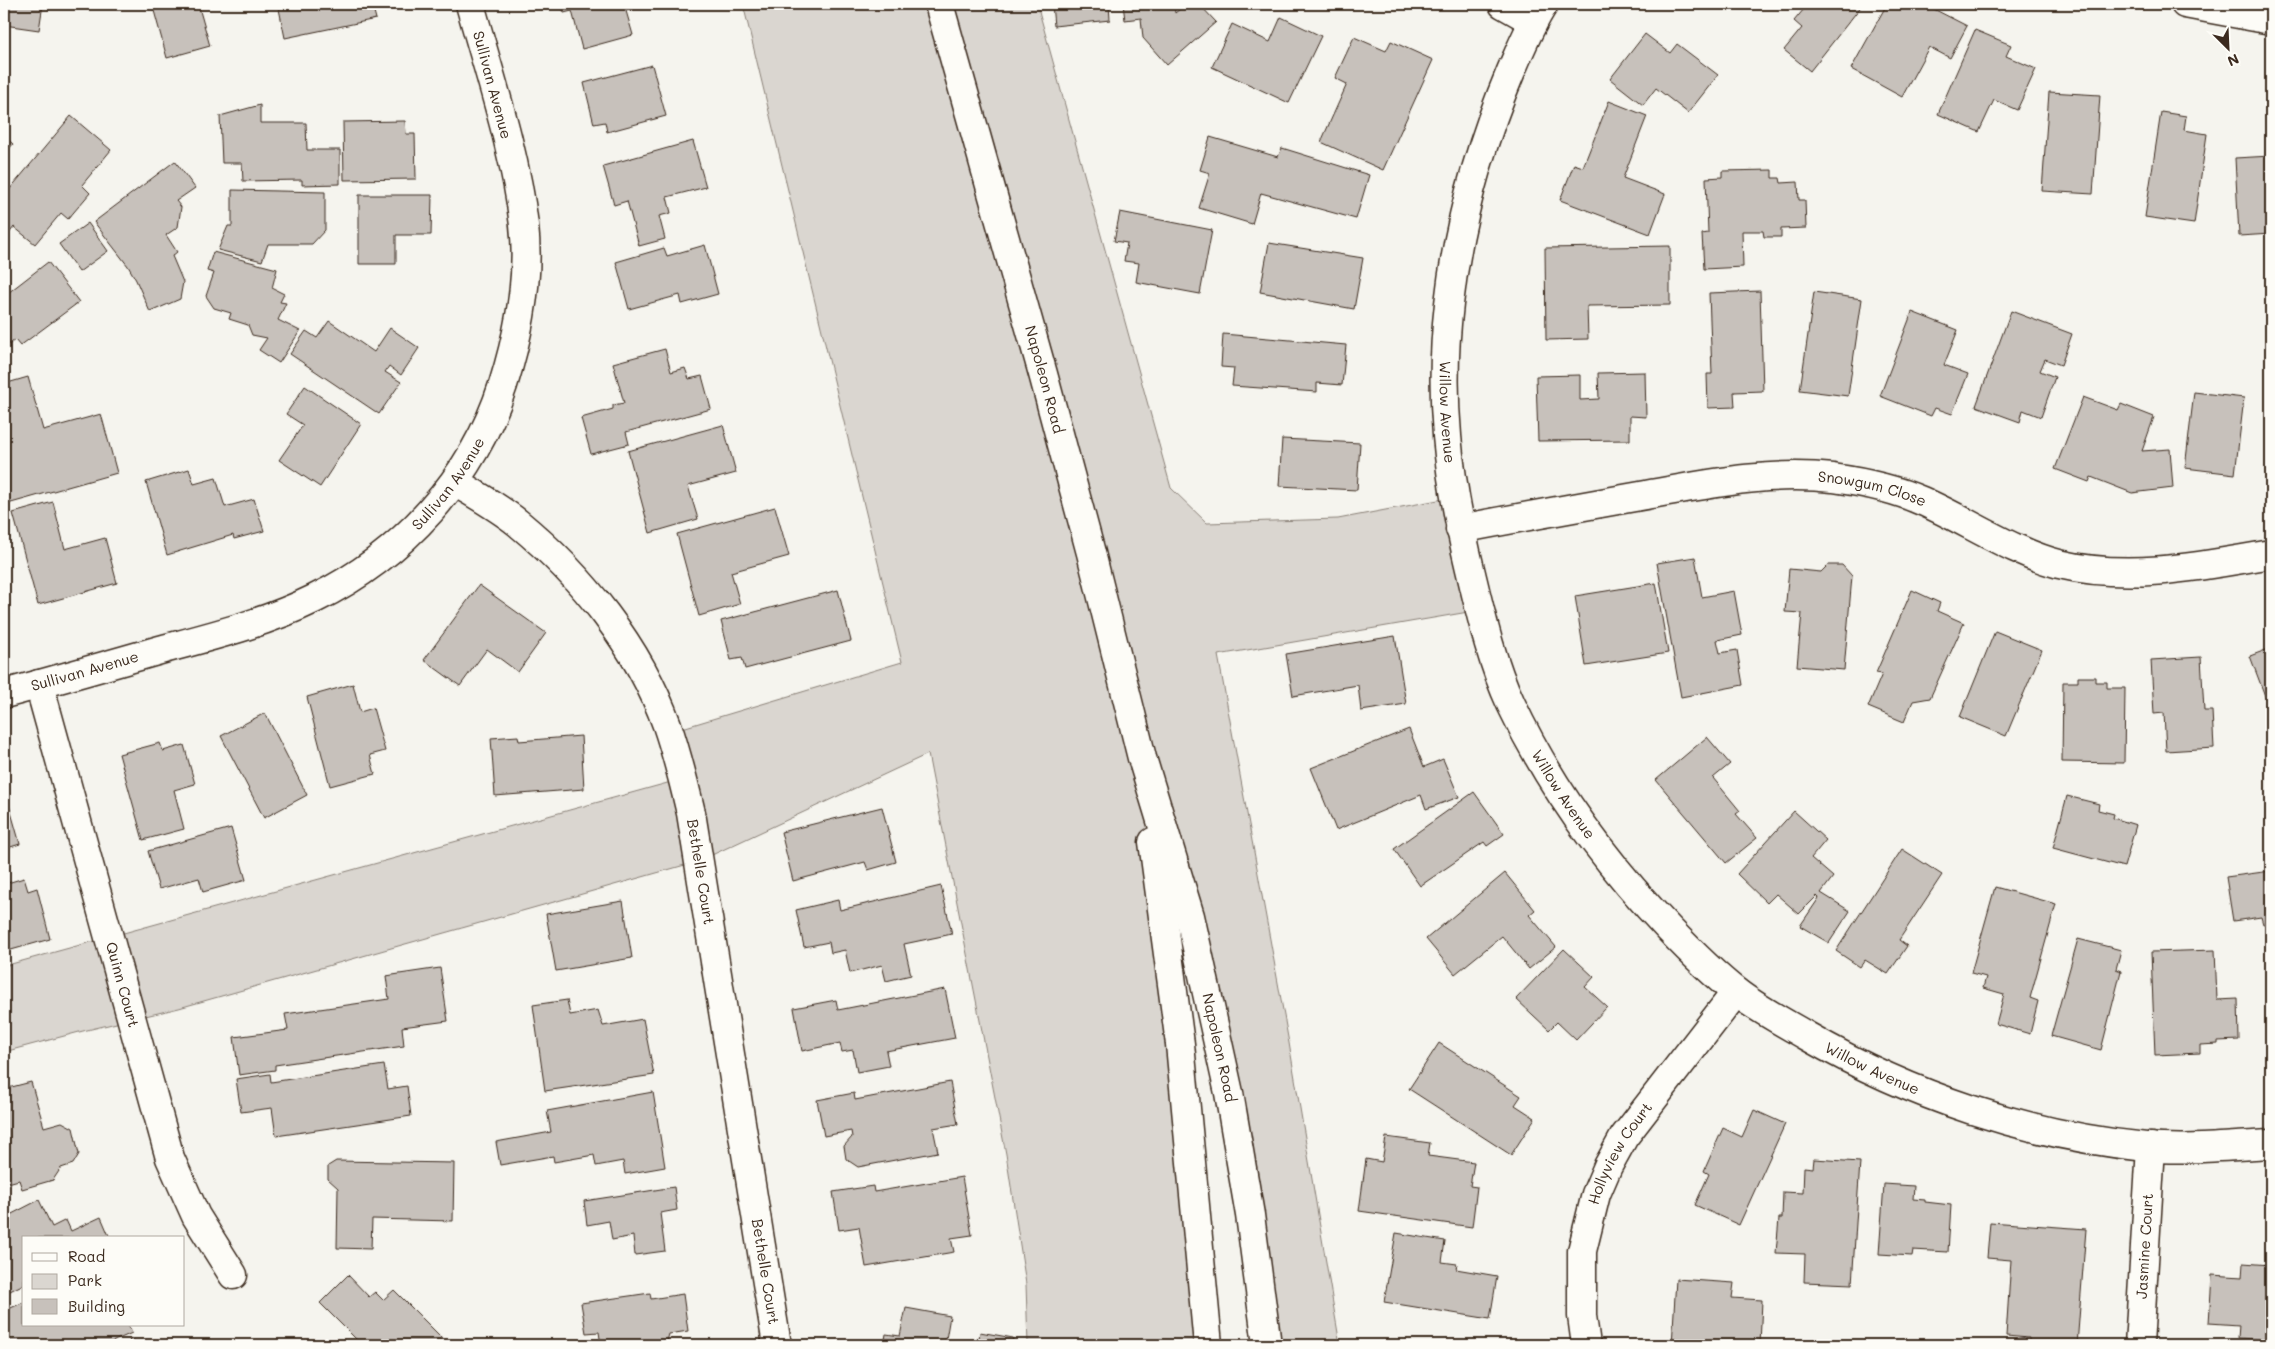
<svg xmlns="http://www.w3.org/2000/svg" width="2275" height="1349" viewBox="0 0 2275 1349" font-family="Mali,sans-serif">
<rect width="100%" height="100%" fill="#f5f4ee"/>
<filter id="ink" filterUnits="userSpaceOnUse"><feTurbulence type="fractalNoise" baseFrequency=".02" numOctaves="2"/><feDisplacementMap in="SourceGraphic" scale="10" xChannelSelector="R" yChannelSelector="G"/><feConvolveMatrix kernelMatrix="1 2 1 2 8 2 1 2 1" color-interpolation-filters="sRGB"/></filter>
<g filter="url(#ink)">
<polygon fill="#dad6d0" stroke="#8a8077" points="743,4 1037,4 1171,488 1207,523 1338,519 1454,497 1480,610 1218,655 1289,1043 1340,1345 1265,1345 1250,1215 1143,762 1208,1345 1028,1345 1026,1284 1006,1154 928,754 699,861 179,1008 83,1031 4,1052 4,966 682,779 669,732 902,662"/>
<g fill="#c7c1bb" stroke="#3b2a1e">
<polygon points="4,4 43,4 39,30 4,25"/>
<polygon points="164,4 198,4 210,46 167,58 153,7"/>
<polygon points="278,4 372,4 376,19 285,38"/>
<polygon points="561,4 641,4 642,6 626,11 633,35 582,49 572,11 564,13"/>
<polygon points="1052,4 1115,4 1109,4 1110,20 1054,26"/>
<polygon points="1123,4 1174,4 1175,13 1186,4 1199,4 1216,22 1167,65 1143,38 1141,18 1125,20"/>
<polygon points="1798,4 1863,4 1810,71 1784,50 1802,28 1794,21 1804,9"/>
<polygon points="1887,4 1924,4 1967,26 1950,58 1929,47 1902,97 1851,69"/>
<polygon points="1281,17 1321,36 1289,103 1212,67 1232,24 1270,42"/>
<polygon points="1975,30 2011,45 2006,56 2036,69 2017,110 1994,100 1979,132 1938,114"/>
<polygon points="1645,34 1670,53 1677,44 1718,75 1688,113 1656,88 1643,105 1610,79"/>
<polygon points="1354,37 1386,51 1391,41 1433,60 1383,170 1321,142 1347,84 1335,78"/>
<polygon points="652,65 666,116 607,132 605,122 594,124 584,83"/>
<polygon points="2049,92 2100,95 2093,194 2042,191"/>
<polygon points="1609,101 1647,116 1623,178 1665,194 1650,234 1560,200 1574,164 1583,167"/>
<polygon points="260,105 260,123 306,123 307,150 340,150 340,184 302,185 302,180 243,181 242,163 222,163 220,116"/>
<polygon points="2161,112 2186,116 2184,130 2207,134 2194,224 2145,217"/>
<polygon points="71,116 111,150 82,185 90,193 68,219 61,213 35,244 14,227 4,240 4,196"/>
<polygon points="405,121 406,134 415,134 416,179 344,180 343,122"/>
<polygon points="4,136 13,144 4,155"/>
<polygon points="1210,137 1278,157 1282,148 1369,175 1356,219 1261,193 1252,224 1199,208 1210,173 1200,170"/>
<polygon points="693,141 706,187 667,197 671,213 659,216 665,239 639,246 627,201 614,205 603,166"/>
<polygon points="2271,156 2271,234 2239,236 2235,158"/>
<polygon points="175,161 195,188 176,201 181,207 178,227 166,235 177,252 172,256 183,282 180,299 150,312 136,280 128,266 94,222"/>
<polygon points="1772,170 1772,178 1780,178 1781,183 1798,182 1799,200 1805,200 1806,228 1781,229 1781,237 1764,237 1763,231 1742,231 1743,267 1704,269 1702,234 1708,233 1706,178 1722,177 1722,171"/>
<polygon points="232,190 325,192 325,230 312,244 268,244 262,261 218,250 228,226 232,226"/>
<polygon points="359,195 432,195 431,235 396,235 396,264 359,264"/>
<polygon points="1120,212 1212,230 1200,294 1136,282 1139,263 1124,261 1127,243 1114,241"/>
<polygon points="88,223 108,251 79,272 59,244"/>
<polygon points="1269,243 1363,258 1354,309 1260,292"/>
<polygon points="705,245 718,294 682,304 680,295 629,309 616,262 664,248 667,256"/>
<polygon points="1670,246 1670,305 1587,306 1588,339 1546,340 1545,248"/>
<polygon points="213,252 277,269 272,288 284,294 280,302 286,303 278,320 300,331 279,363 259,350 267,338 252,335 248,325 229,319 231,313 214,308 206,296 214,273 207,271"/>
<polygon points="48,262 79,302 20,346 15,340 4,348 4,296"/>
<polygon points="1760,291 1763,391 1734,392 1735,407 1708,408 1707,374 1712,374 1709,293"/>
<polygon points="1814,292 1862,299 1848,396 1800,390"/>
<polygon points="2011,311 2072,334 2061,365 2045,359 2040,371 2055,377 2041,417 2023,410 2020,422 1976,406"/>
<polygon points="1912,312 1958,330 1944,365 1968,374 1952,414 1935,408 1931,416 1880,396"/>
<polygon points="329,321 374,352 390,328 419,348 401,375 389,366 385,372 401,382 379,414 290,354 306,331 317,338"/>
<polygon points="1223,334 1346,345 1342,385 1317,383 1317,392 1232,386 1234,368 1221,367"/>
<polygon points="665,349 671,372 685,368 689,379 702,376 711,409 626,432 629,444 591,454 581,418 613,409 613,405 624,403 613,363"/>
<polygon points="1645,372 1646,417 1630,416 1630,440 1538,441 1536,376 1580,375 1580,400 1599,399 1598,373"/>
<polygon points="28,377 43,430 101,414 117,473 4,505 4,384"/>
<polygon points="305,386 361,424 320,487 279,460 303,425 286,414"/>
<polygon points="2194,392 2244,398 2235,474 2185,468"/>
<polygon points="2083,397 2118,410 2121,404 2154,417 2142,451 2170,449 2173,488 2132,493 2091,477 2089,482 2055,469"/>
<polygon points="723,425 736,473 688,486 698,519 650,533 628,451"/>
<polygon points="1282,439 1360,443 1357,490 1279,486"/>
<polygon points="189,469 194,484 216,478 225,507 254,499 264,531 234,539 233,535 167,555 146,482"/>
<polygon points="53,502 65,549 105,538 117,583 38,605 13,513"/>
<polygon points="775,507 789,556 731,572 740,604 699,616 677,534"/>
<polygon points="1695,557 1702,597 1734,591 1742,635 1717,640 1720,653 1737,650 1743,685 1681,697 1657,563"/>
<polygon points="1828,565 1842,565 1852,576 1844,670 1797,666 1802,613 1785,612 1789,569 1821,572"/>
<polygon points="1656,583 1668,653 1586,666 1575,596"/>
<polygon points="479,585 546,633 518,672 487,649 460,686 424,660"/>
<polygon points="838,590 851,641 745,669 742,658 731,660 721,621"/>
<polygon points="1912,590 1940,603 1937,611 1964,623 1930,698 1913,701 1904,722 1868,707 1882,674 1876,673"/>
<polygon points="1995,631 2042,650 2006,736 1960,717"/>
<polygon points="1395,636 1406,704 1361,711 1358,685 1293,696 1286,654"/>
<polygon points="2271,648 2271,712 2250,656"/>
<polygon points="2201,657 2204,711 2212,711 2214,748 2166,751 2164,713 2154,714 2151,660"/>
<polygon points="2078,677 2095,677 2095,682 2107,682 2107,688 2125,688 2124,763 2062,762 2063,682 2078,682"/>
<polygon points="353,684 360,712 373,708 385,751 370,755 375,774 330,786 307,697"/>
<polygon points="265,713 307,795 264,818 221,736"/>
<polygon points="1409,729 1424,767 1443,759 1459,797 1426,809 1421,795 1336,830 1311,768"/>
<polygon points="518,736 519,741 581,736 584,789 495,796 491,738"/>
<polygon points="1707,737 1730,764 1713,778 1740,811 1736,814 1757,838 1726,863 1656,780"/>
<polygon points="160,743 163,751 184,745 195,784 174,790 184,829 143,840 119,754"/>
<polygon points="5,791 20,844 4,849 4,792"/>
<polygon points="1474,792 1504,834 1487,846 1484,842 1420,886 1394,849"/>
<polygon points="2067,796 2099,804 2098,810 2114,814 2113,818 2136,825 2124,867 2053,848"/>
<polygon points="882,807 896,862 868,870 865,862 793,881 781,832"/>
<polygon points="1794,811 1826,840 1811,858 1833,877 1821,893 1850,911 1829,943 1800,926 1819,898 1817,896 1799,914 1776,894 1767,903 1737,874"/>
<polygon points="231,828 246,880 203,892 199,878 159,889 148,851"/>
<polygon points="1902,849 1942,875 1899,940 1907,946 1888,974 1865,960 1860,967 1836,951"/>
<polygon points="2271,871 2271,936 2269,923 2263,924 2261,917 2233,921 2226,877"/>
<polygon points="1505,873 1535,910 1529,915 1556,947 1529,969 1502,936 1455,974 1426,939"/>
<polygon points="24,878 28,891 37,888 50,939 4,952 4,884"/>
<polygon points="941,886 952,934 904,944 911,975 886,981 882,965 850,973 845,950 831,953 829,942 804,947 796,910 838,900 840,910"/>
<polygon points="1995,887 2056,904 2030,998 2038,1001 2030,1034 1996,1024 2004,994 1983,988 1986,977 1971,973"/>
<polygon points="623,901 632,958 556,971 546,914"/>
<polygon points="2078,939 2121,950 2116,969 2121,971 2101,1050 2051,1036"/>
<polygon points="1564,949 1594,977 1585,987 1607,1007 1576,1040 1557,1022 1549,1030 1516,999"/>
<polygon points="2215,950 2217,1000 2238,999 2239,1040 2218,1041 2218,1044 2200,1045 2200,1053 2155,1055 2151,952"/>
<polygon points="440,968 448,1021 402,1027 404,1046 275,1065 275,1070 239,1075 234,1037 288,1030 285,1014 389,999 386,976"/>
<polygon points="945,989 955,1038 886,1051 889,1066 857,1072 853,1050 842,1052 840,1043 802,1051 794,1008 836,1000 838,1010"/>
<polygon points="567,1000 570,1015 598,1010 603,1026 643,1019 654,1075 545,1091 533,1005"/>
<polygon points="1439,1043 1521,1096 1515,1105 1535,1118 1511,1155 1409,1089"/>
<polygon points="384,1065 388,1089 407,1086 411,1116 276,1136 272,1108 241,1112 236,1079 270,1074 271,1082"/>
<polygon points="31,1082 44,1127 62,1122 73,1128 79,1154 73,1164 61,1168 53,1180 22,1189 19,1180 4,1184 4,1089"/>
<polygon points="950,1082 958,1124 933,1128 938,1152 858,1167 846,1159 844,1146 852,1137 851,1131 824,1136 817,1100 854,1093 855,1100"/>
<polygon points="653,1092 665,1167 625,1174 623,1161 596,1166 594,1155 554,1162 553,1156 500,1165 496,1142 551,1132 547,1111"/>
<polygon points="1754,1110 1785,1124 1739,1225 1695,1205 1709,1174 1704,1171 1723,1128 1742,1137"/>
<polygon points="1386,1137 1430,1143 1428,1156 1474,1162 1470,1186 1477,1187 1472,1227 1359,1211 1366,1159 1382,1162"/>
<polygon points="1814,1159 1860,1162 1852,1284 1804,1282 1805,1254 1776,1253 1779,1218 1782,1218 1783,1192 1803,1193 1804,1167 1813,1168"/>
<polygon points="336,1161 454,1163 453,1221 372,1219 371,1249 337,1248 338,1188 328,1179 328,1166"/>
<polygon points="962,1177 972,1235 951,1238 954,1252 866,1267 859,1227 839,1230 833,1192 873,1186 874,1192"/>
<polygon points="1884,1184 1914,1186 1913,1199 1925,1200 1925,1202 1951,1205 1948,1252 1913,1250 1912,1256 1879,1254"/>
<polygon points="674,1187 677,1210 660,1213 665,1251 635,1255 633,1236 612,1240 609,1221 587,1225 584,1201"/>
<polygon points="39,1200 52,1227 66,1220 71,1231 101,1217 110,1238 24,1238 24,1284 4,1294 4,1237 10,1234 4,1218"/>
<polygon points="1990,1222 2086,1229 2077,1345 2029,1343 2029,1338 2006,1336 2011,1260 1987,1258"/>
<polygon points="1396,1233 1445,1241 1442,1262 1457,1264 1456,1269 1497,1276 1490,1319 1384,1302"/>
<polygon points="2243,1263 2271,1265 2271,1340 2238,1338 2239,1325 2209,1323 2212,1275 2242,1277"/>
<polygon points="348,1275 369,1297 375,1292 383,1300 394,1290 449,1345 362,1345 320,1303"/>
<polygon points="1676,1279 1734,1283 1732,1298 1762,1300 1760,1345 1672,1345"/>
<polygon points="650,1293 651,1299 683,1294 688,1331 669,1334 667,1341 640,1345 601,1345 599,1332 586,1333 581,1303"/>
<polygon points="24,1302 24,1325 128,1325 132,1333 105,1345 4,1345 4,1311"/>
<polygon points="906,1308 950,1316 945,1345 884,1345 886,1334 900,1336"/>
<polygon points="980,1332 1013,1338 1012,1345 978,1345"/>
<polygon points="130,1339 145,1345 128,1345"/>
</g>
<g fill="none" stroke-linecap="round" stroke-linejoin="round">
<defs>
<g id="street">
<polyline points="1503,4 1533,21"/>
<path id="s1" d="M1544 4C1530 25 1521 48 1511 71 1479 147 1458 222 1449 304 1438 398 1448 477 1470 569 1481 615 1491 661 1511 704 1550 787 1606 863 1669 929 1690 951 1712 973 1736 992 1758 1009 1783 1022 1807 1036 1911 1096 2027 1135 2146 1147 2187 1151 2230 1146 2271 1144"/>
<polyline points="2185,4 2271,20"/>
<path id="s2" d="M455 482C476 495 498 507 518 523 582 576 639 647 667 725 677 754 684 783 691 813L777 1345"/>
<path id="s3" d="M1460 529C1522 517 1584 506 1646 495 1708 484 1769 471 1833 478 1862 482 1895 489 1922 501 1966 520 2012 552 2059 564 2129 581 2202 566 2271 554"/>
<path id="s4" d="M39 684 170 1158 196 1216 233 1275"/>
<path id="s5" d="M4 694C56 680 108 665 160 650 212 636 265 623 314 599 402 556 473 479 503 385 519 334 530 278 524 225 515 150 490 77 470 4"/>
<path id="s6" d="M1586 1345 1582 1316V1251L1596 1194 1608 1166 1624 1137 1736 992"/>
<path id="s7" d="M2139 1345 2151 1147"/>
</g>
<g id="secondary">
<path id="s8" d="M939 4 1043 374 1091 553 1142 758 1190 916 1229 1093 1250 1215 1267 1345"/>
<polyline points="1153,842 1180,1044 1208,1345"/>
</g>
</defs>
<use href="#street" stroke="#3b2a1e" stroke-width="31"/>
<use href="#secondary" stroke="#3b2a1e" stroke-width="31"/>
<use href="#street" stroke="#fdfcf7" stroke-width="28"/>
<use href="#secondary" stroke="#fdfcf7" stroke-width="28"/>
</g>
</g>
<g text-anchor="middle" stroke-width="4" stroke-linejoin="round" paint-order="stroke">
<g font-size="15" fill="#3b2a1e" stroke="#fdfcf7">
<text transform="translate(492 85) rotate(75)" y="5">Sullivan Avenue</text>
<text dy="5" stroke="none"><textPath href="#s8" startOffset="390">Napoleon Road</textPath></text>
<text dy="5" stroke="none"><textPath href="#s1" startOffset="425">Willow Avenue</textPath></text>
<text dy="5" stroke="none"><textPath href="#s5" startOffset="504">Sullivan Avenue</textPath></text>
<text dy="5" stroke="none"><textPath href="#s3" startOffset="418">Snowgum Close</textPath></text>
<text dy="5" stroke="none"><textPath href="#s5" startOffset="84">Sullivan Avenue</textPath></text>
<text dy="5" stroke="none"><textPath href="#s1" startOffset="830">Willow Avenue</textPath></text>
<text dy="5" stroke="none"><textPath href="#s2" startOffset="480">Bethelle Court</textPath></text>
<text dy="5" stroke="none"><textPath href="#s4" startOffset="312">Quinn Court</textPath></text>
<text dy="5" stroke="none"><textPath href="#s8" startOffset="1081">Napoleon Road</textPath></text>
<text dy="5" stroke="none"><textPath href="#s1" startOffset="1250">Willow Avenue</textPath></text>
<text dy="5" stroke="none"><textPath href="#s6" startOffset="200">Hollyview Court</textPath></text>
<text dy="5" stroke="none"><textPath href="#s7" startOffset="99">Jasmine Court</textPath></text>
<text dy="5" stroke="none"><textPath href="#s2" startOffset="885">Bethelle Court</textPath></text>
</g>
</g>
<rect width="2275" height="1349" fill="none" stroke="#fdfcf7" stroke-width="20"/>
<rect x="10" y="10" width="2255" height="1329" fill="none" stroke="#3b2a1e" stroke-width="2" filter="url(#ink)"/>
<rect x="22" y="1236" width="162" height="90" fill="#fdfcf7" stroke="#afa8a0"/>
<rect x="32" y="1253" width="25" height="8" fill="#fdfcf7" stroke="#afa8a0"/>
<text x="68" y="1262" font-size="15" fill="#3b2a1e">Road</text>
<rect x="32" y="1274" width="25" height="15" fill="#dad6d0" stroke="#afa8a0"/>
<text x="68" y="1286" font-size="15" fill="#3b2a1e">Park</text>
<rect x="32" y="1299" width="25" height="15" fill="#c7c1bb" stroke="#afa8a0"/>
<text x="68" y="1312" font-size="15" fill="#3b2a1e">Building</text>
<g transform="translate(2228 48) rotate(156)" stroke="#fdfcf7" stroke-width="4" paint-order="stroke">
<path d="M0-4L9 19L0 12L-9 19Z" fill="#3b2a1e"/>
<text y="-8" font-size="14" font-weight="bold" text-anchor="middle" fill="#3b2a1e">N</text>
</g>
</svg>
